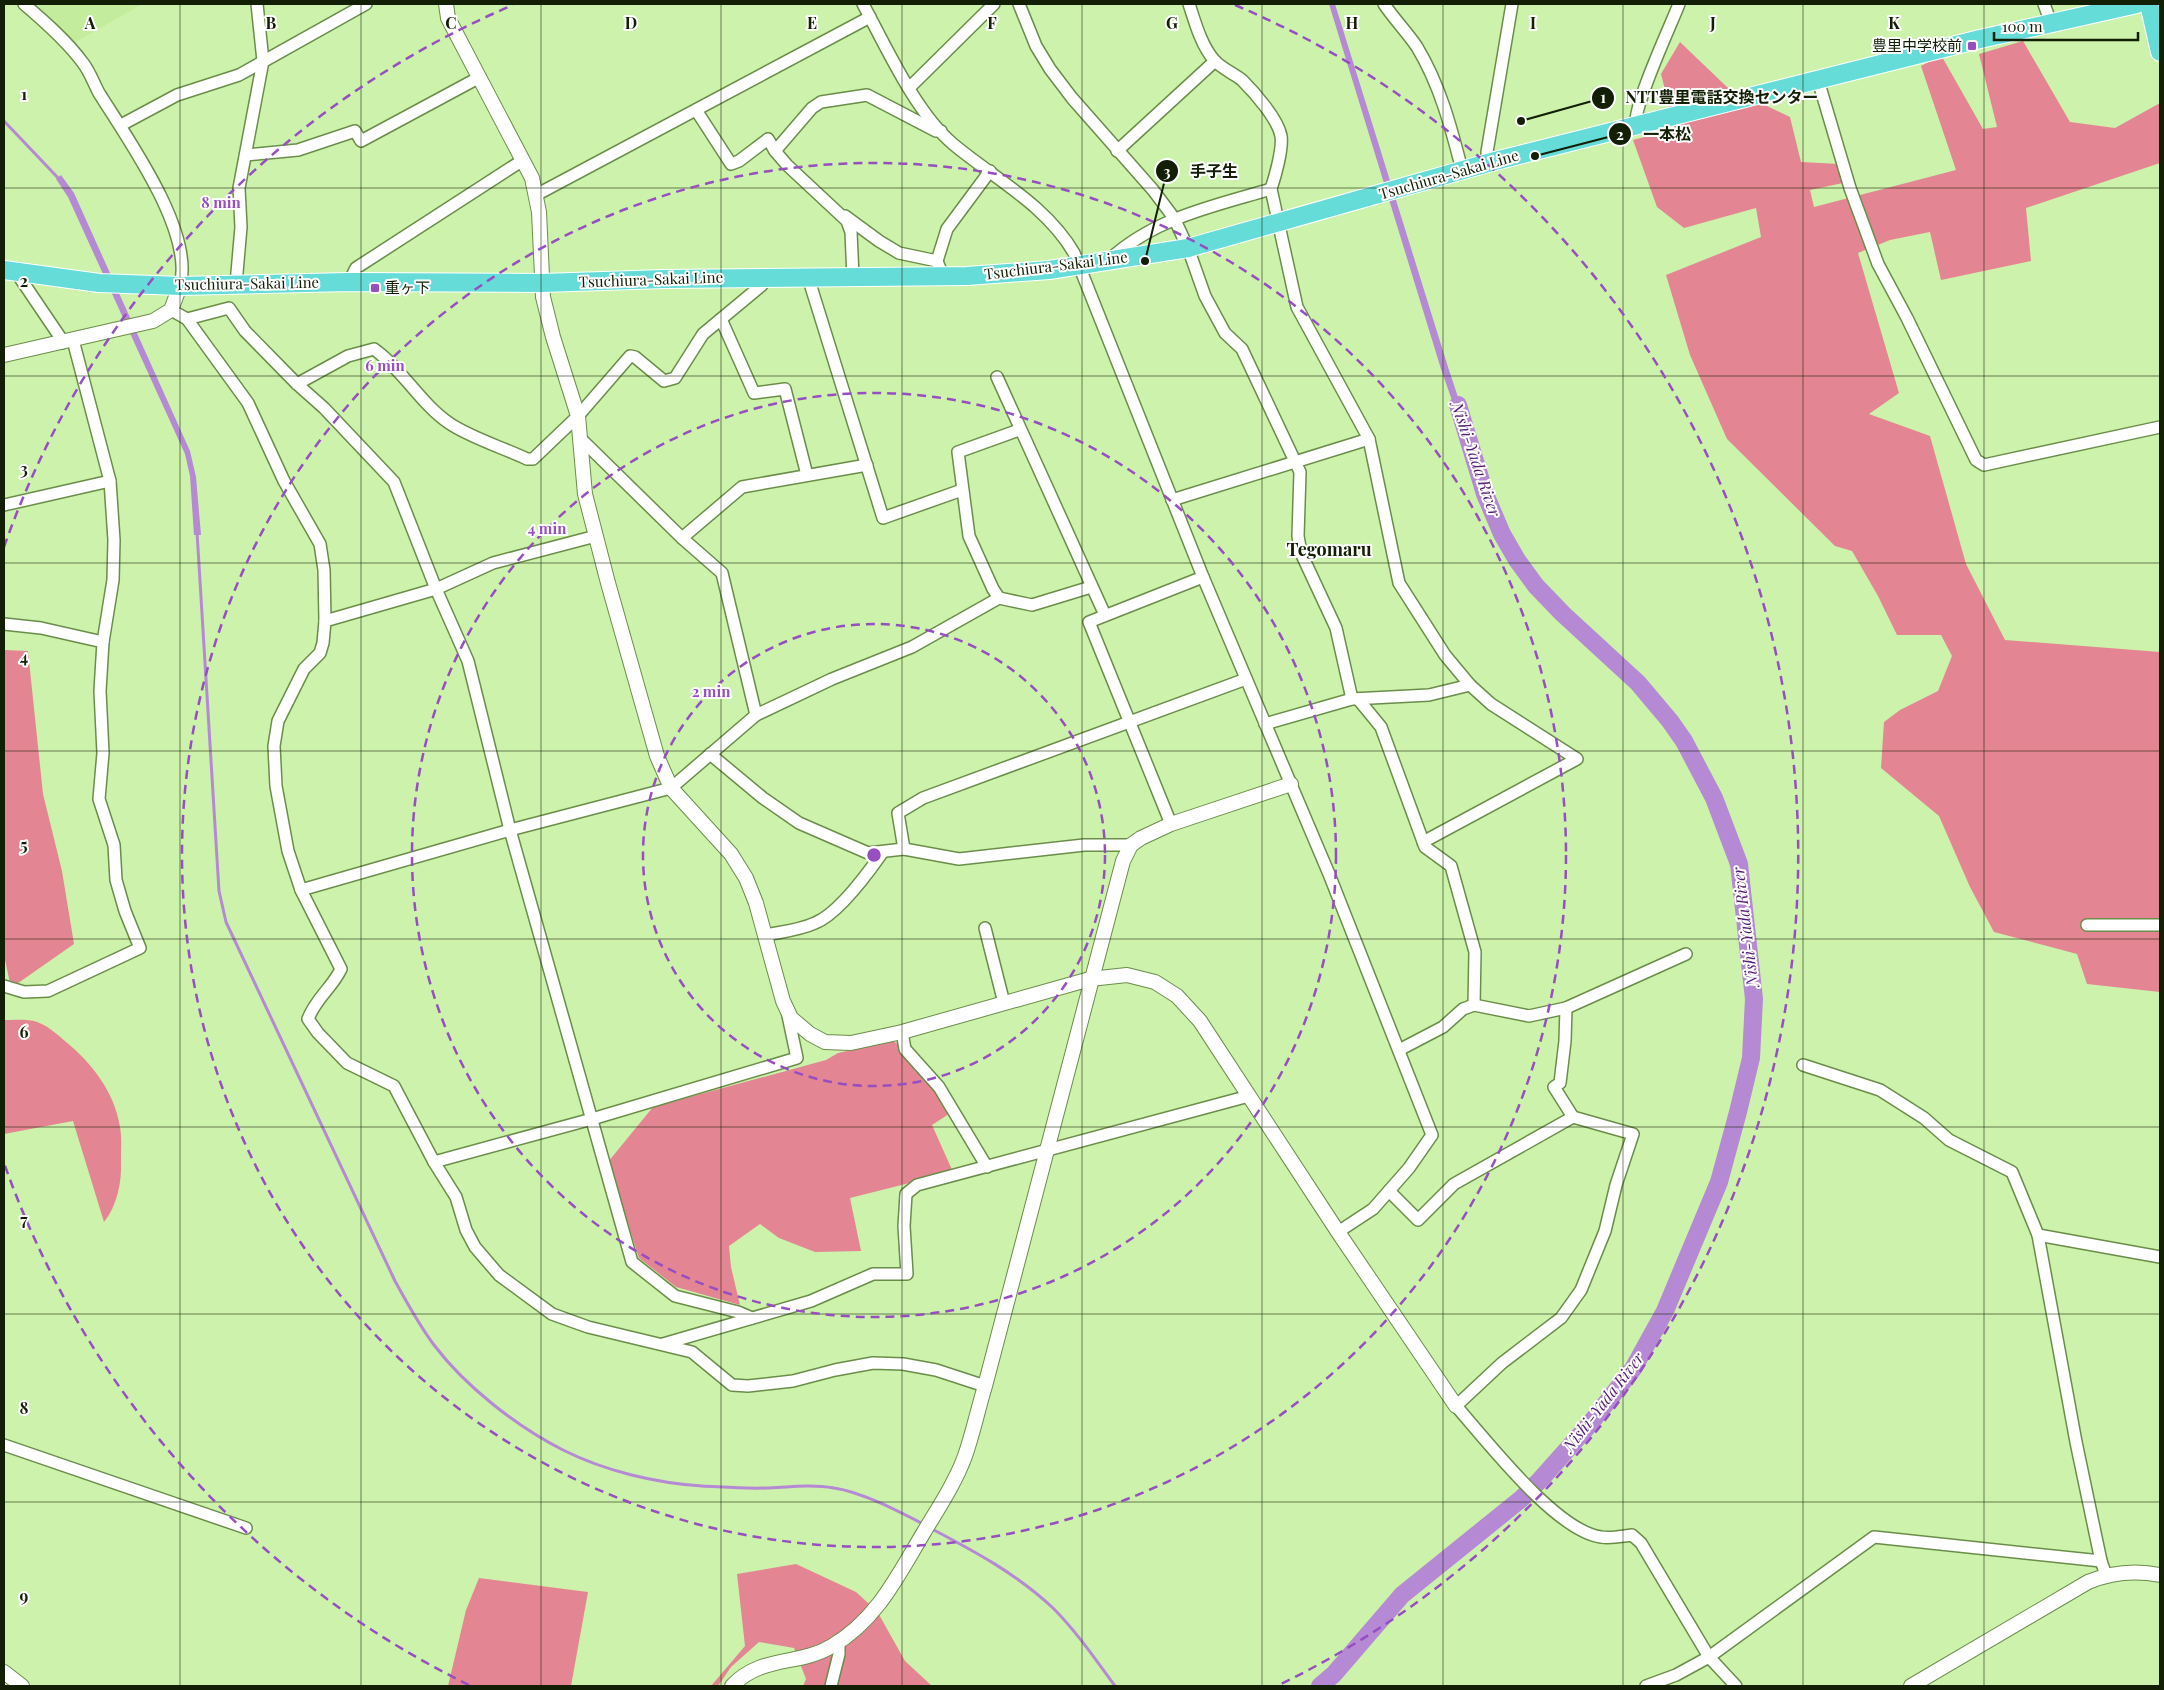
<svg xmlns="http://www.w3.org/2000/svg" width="2164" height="1690" viewBox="0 0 2164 1690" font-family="'Playfair Display','Noto Sans JP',serif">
<rect width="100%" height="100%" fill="#cdf2ab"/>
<polygon fill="#c3ec9d" points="35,4 142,4 72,44"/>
<g fill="#e48593">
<polygon points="2023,41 2070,122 2115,128 2160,103 2160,163 2026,208 2031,261 1941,280 1930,232 1890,240 1858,253 1899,393 1869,414 1930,436 1966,564 2005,640 2160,652 2160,992 2087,984 2077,954 1994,932 1970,887 1939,816 1881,768 1884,722 1900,710 1938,691 1952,656 1941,635 1897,635 1878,596 1852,551 1835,546 1727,439 1690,355 1666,275 1761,237 1756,208 1684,228 1657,207 1633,140 1675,129 1661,74 1680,42 1727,87 1790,117 1801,162 1839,164 1843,183 1810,190 1814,207 1956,170 1921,66 1941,55 1983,129 1997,127 1979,54"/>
<polygon points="4,650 28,651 43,794 62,871 74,944 11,988 4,955"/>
<path d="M4 1020C13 1020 25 1019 34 1021 46 1024 57 1034 66 1042 92 1063 115 1093 120 1127 122 1138 121 1150 121 1161 122 1182 117 1206 104 1222L73 1121 4 1134Z"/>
<polygon points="893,1041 905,1049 952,1112 932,1125 953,1172 850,1198 861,1251 815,1252 779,1238 760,1224 729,1246 731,1267 740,1305 676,1287 639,1258 608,1162 653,1107 826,1060 838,1053"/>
<polygon points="796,1564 856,1592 877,1611 905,1661 932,1686 803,1686 806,1679 794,1648 759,1642 731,1667 718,1686 711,1686 745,1646 737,1574"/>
<polygon points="479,1578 588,1592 571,1686 448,1686 466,1610"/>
</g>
<g fill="#b589d4">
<polygon points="1329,4 1335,4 1448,367 1468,427 1462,429 1441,369"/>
<polygon points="61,175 74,193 190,451 196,477 201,535 194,535 190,476 185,454 68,197 56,179"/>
</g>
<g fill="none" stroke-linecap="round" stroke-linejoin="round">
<g stroke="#b589d4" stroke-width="3">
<polyline points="4,121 60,180"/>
<path d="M197 532 219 891 226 922 395 1281C407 1303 419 1325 434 1345 465 1386 517 1427 563 1450 605 1471 655 1483 702 1486 723 1487 745 1489 766 1488 789 1487 812 1484 834 1488 862 1492 900 1512 925 1525"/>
<path d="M930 1528C974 1551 1017 1574 1053 1608 1076 1631 1096 1660 1115 1686"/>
</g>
<polyline stroke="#b589d4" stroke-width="18" points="1320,1686 1334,1674 1402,1595 1521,1499 1540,1480 1589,1425 1633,1369 1665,1311 1719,1182 1738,1112 1751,1058 1754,999 1739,864 1714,798 1684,741 1670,721 1638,683 1563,614 1536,586 1517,560 1502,534 1485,494 1458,405"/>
<defs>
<g id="minor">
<path d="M24 4C44 21 67 41 83 63 90 72 94 84 99 93 127 138 195 232 180 286"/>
<path d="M863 4C886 47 916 113 953 144 995 179 1046 205 1074 253L1203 577 1329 874 1432 1135 1409 1168 1373 1209 1338 1232"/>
<polyline points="1019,4 1036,46 1050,69 1072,98 1153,190 1174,218 1188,248 1205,296 1225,333 1242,349 1300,472 1298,536 1301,553 1336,628 1352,699"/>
<path d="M1189 4C1195 22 1201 45 1214 60 1221 68 1233 73 1242 80 1254 92 1278 119 1281 136 1283 149 1275 177 1271 189L1297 307 1369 439 1399 583 1445 655 1470 685 1491 704 1577 759 1423 842"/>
<path d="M1384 4C1394 19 1407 32 1417 47 1440 85 1451 127 1462 170"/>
<polyline points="2044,4 2051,23"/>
<polyline points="1818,80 1850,188 1878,264 1907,318 1976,460 1984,465 2160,427"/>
<polyline points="909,88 994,4"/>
<polyline points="696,110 731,164 739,161 768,139 775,151 812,108 821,102 867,95 936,131 941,131"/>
<polyline points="121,125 177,95 239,75 366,4"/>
<path d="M1636 127C1631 110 1671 25 1679 4"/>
<polyline points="775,151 787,165 847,221 851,232 853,277"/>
<polyline points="1117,151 1215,61"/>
<polyline points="246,155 298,150 355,131 361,141 480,77"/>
<polyline points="1487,163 1487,152 1512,4"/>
<polyline points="536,195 870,17"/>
<polyline points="845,216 879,241 899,253 937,261 943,276"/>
<path d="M1109 260C1154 218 1214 206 1271 189"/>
<polyline points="937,261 947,229 990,171"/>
<polyline points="16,272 60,337 62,343"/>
<polyline points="808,277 883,518 962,490"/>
<polyline points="349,282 356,268 523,160"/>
<polyline points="236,284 241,227 239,188 263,61 257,4"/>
<path d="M171 310 187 319 248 403 284 481 320 544 324 570 325 621 323 643 320 653 304 669 278 721 274 746 276 786 288 851 301 890 341 969C332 988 316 998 308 1019L318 1033 347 1063 394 1086 434 1162 456 1197 466 1230 475 1247 499 1275 552 1314 588 1327 692 1352 732 1385 748 1386 793 1381 835 1370 873 1363 903 1364 936 1370 985 1386"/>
<polyline points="187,319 229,308 245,331 297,384 324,408 394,482 436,589 468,661 510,830 632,1262 675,1296 738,1312 752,1318"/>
<polyline points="721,319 754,393 785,389 807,475"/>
<polyline points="997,377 1105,615"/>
<path d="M297 384 348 356 374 349C403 370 420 403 449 423 469 437 504 448 527 459H533L578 416 630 356 635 357 664 381 675 378 703 334 762 285V278"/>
<polyline points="581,439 682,538 722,573 756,715"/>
<polyline points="1172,500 1369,439"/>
<polyline points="4,505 110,481"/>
<polyline points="682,538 742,487 867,465"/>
<polyline points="999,598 993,589 969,536 958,452 1019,430"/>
<polyline points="325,621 436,589 493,563 596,536"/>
<polyline points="4,624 41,628 103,642"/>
<polyline points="1358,699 1381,727 1425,847 1451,866 1475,952 1474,1005"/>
<polyline points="1265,724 1352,699 1429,695 1470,685"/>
<polyline points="710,754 763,798 799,823 868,853 904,849 959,859 1084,845 1131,845"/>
<polyline points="1171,824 1089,622 1203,577"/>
<polyline points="904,849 898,813 923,798 1246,679"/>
<polyline points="301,890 510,830 671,788 756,715 832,679 912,647 999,598 1032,605 1091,587"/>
<polyline points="2087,925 2160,925"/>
<polyline points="985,928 1004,1003"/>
<path d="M766 935C781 932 800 930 815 923 838 914 868 873 882 853"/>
<polyline points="4,986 24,992 48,991 140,948 125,911 116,880 114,845 99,799 103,753 100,691 103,642 113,580 114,540 110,481 73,340"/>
<path d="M1566 1008 1565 1041 1560 1083 1554 1087 1573 1117 1633 1134 1616 1185 1605 1231 1581 1290 1561 1318 1502 1363 1456 1406C1487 1441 1556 1531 1601 1537 1611 1539 1622 1536 1632 1535L1641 1543 1709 1657 1736 1686"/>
<polyline points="902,1032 905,1049 939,1087 987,1167"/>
<polyline points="1399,1050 1443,1027 1463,1009 1474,1005 1529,1016 1566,1008 1686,954"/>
<polyline points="1803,1065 1880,1090 1924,1118 1949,1140 2012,1172 2038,1235 2076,1442 2101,1561 2106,1575"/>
<polyline points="434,1162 592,1119 797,1058 787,1011"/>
<polyline points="1389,1191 1418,1220 1454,1184 1573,1117"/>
<polyline points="2038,1235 2160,1257"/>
<polyline points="663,1344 811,1301 873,1274 907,1274 904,1226 906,1194 917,1185 1249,1096"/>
<polyline points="4,1445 246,1528"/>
<polyline points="831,1686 839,1654 839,1642"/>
<polyline points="1646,1686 1676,1675 1709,1657 1874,1537 2101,1561"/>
</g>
<g id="tertiary">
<polyline points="446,4 448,18 532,178 539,212 543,297 553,337 578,416 585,494 608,583 657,756 671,788 731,854 746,878 756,903 783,1001 791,1018 810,1034 825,1042 851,1043 902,1032 1090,979 1127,975 1155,982 1177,996 1200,1021 1338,1232 1456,1406"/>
<polyline points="4,355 153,321 171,310 180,286"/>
<polyline points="4,1672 22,1686"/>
<path d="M732 1686C761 1655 799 1666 832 1646 877 1620 898 1575 924 1532 939 1507 955 1483 965 1456 973 1433 978 1409 985 1386L1123 861 1131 845 1141 838 1171 824 1291 784"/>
<path d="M1911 1686 2088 1582C2112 1572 2135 1570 2160 1575"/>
</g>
<g id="primary">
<polyline points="2149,4 2160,52"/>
<polyline points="4,270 99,283 180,286 349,282 542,283 664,279 967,276 1049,270 1188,248 1495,161 1980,39 2137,4"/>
</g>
</defs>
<use href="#minor" stroke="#6b8d4a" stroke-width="14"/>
<use href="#tertiary" stroke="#6b8d4a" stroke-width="16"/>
<use href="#primary" stroke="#fff" stroke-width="20"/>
<use href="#minor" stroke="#fff" stroke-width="11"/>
<use href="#tertiary" stroke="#fff" stroke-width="14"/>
<use href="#primary" stroke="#66dcd9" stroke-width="18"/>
</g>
<path fill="none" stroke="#121f04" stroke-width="1" stroke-opacity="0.55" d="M180 4V1686M361 4V1686M541 4V1686M721 4V1686M902 4V1686M1082 4V1686M1262 4V1686M1443 4V1686M1623 4V1686M1803 4V1686M1984 4V1686M4 188H2160M4 376H2160M4 563H2160M4 751H2160M4 939H2160M4 1127H2160M4 1314H2160M4 1502H2160"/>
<g fill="none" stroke="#964ec1" stroke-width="2.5" stroke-dasharray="9 6">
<circle cx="874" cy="855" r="231"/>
<circle cx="874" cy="855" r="462"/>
<circle cx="874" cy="855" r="692"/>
<path d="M469 1685A923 923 0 0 1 4 1163M4 547A923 923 0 0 1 513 5M1235 5A923 923 0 0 1 1279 1685"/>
</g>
<g fill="#964ec1" stroke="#fff" stroke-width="2">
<rect x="1967" y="41" width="10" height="10" rx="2.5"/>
<rect x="370" y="283" width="10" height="10" rx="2.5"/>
</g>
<g text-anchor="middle" stroke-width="4" stroke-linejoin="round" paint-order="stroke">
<g font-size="15" fill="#121f04" stroke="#fff" text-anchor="end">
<text x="1962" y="51">豊里中学校前</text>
<text x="385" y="293" text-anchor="start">重ヶ下</text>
</g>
<g font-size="15" fill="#121f04" stroke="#fff">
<text transform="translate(1449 175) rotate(-16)" y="5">Tsuchiura-Sakai Line</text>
<text transform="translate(1056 266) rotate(-7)" y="5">Tsuchiura-Sakai Line</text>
<text transform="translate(651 280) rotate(-2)" y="5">Tsuchiura-Sakai Line</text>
<text transform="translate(247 284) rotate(-1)" y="5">Tsuchiura-Sakai Line</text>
</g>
<g font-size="16" font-style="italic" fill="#551b74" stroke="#fff">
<text transform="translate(1476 459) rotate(71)" y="6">Nishi-Yada River</text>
<text transform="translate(1745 927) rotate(-97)" y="6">Nishi-Yada River</text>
<text transform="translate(1603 1402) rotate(-52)" y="6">Nishi-Yada River</text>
</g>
<g font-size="18" font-weight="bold" fill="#121f04" stroke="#fff">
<text x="1329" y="556">Tegomaru</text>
</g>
</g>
<g font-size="16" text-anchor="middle" font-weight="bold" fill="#121f04" stroke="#fff" stroke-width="4" stroke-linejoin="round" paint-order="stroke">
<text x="90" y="29">A</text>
<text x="271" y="29">B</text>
<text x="451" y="29">C</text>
<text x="631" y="29">D</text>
<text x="812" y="29">E</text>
<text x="992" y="29">F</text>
<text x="1172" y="29">G</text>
<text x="1352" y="29">H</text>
<text x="1533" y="29">I</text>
<text x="1713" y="29">J</text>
<text x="1894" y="29">K</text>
<text x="24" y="100">1</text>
<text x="24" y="287">2</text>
<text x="24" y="475">3</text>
<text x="24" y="663">4</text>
<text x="24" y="851">5</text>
<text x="24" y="1038">6</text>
<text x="24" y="1226">7</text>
<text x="24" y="1414">8</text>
<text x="24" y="1602">9</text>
</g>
<circle cx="874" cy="855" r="8" fill="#964ec1" stroke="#fff" stroke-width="2.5"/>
<g font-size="15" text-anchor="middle" font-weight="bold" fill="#964ec1" stroke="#fff" stroke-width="4" stroke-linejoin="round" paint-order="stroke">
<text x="221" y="208">8 min</text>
<text x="385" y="371">6 min</text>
<text x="547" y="534">4 min</text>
<text x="711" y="697">2 min</text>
</g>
<path fill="none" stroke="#121f04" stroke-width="2" d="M1521 121L1603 98M1535 156L1620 134M1145 261L1167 171"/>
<g fill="#121f04" stroke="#fff" stroke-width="2">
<circle cx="1521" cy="121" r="5"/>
<circle cx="1535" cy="156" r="5"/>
<circle cx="1145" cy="261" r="5"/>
<circle cx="1603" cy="98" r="12"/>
<circle cx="1620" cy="134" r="12"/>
<circle cx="1167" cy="171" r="12"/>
</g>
<g font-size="15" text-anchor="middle" font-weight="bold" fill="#fff">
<text x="1603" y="103">1</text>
<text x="1620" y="140">2</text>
<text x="1167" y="177">3</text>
</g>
<g font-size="16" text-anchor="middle" font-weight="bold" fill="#121f04" stroke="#fff" stroke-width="4" stroke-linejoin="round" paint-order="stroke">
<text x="1722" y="103">NTT豊里電話交換センター</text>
<text x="1667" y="140">一本松</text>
<text x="1214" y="177">手子生</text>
</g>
<rect width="2164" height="1690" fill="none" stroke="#121f04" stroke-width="10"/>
<path d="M1994 32v8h144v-8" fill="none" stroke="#121f04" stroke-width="2.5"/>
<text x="2002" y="32" font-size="15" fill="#121f04" stroke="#ffffff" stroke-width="4" paint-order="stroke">100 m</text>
</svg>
